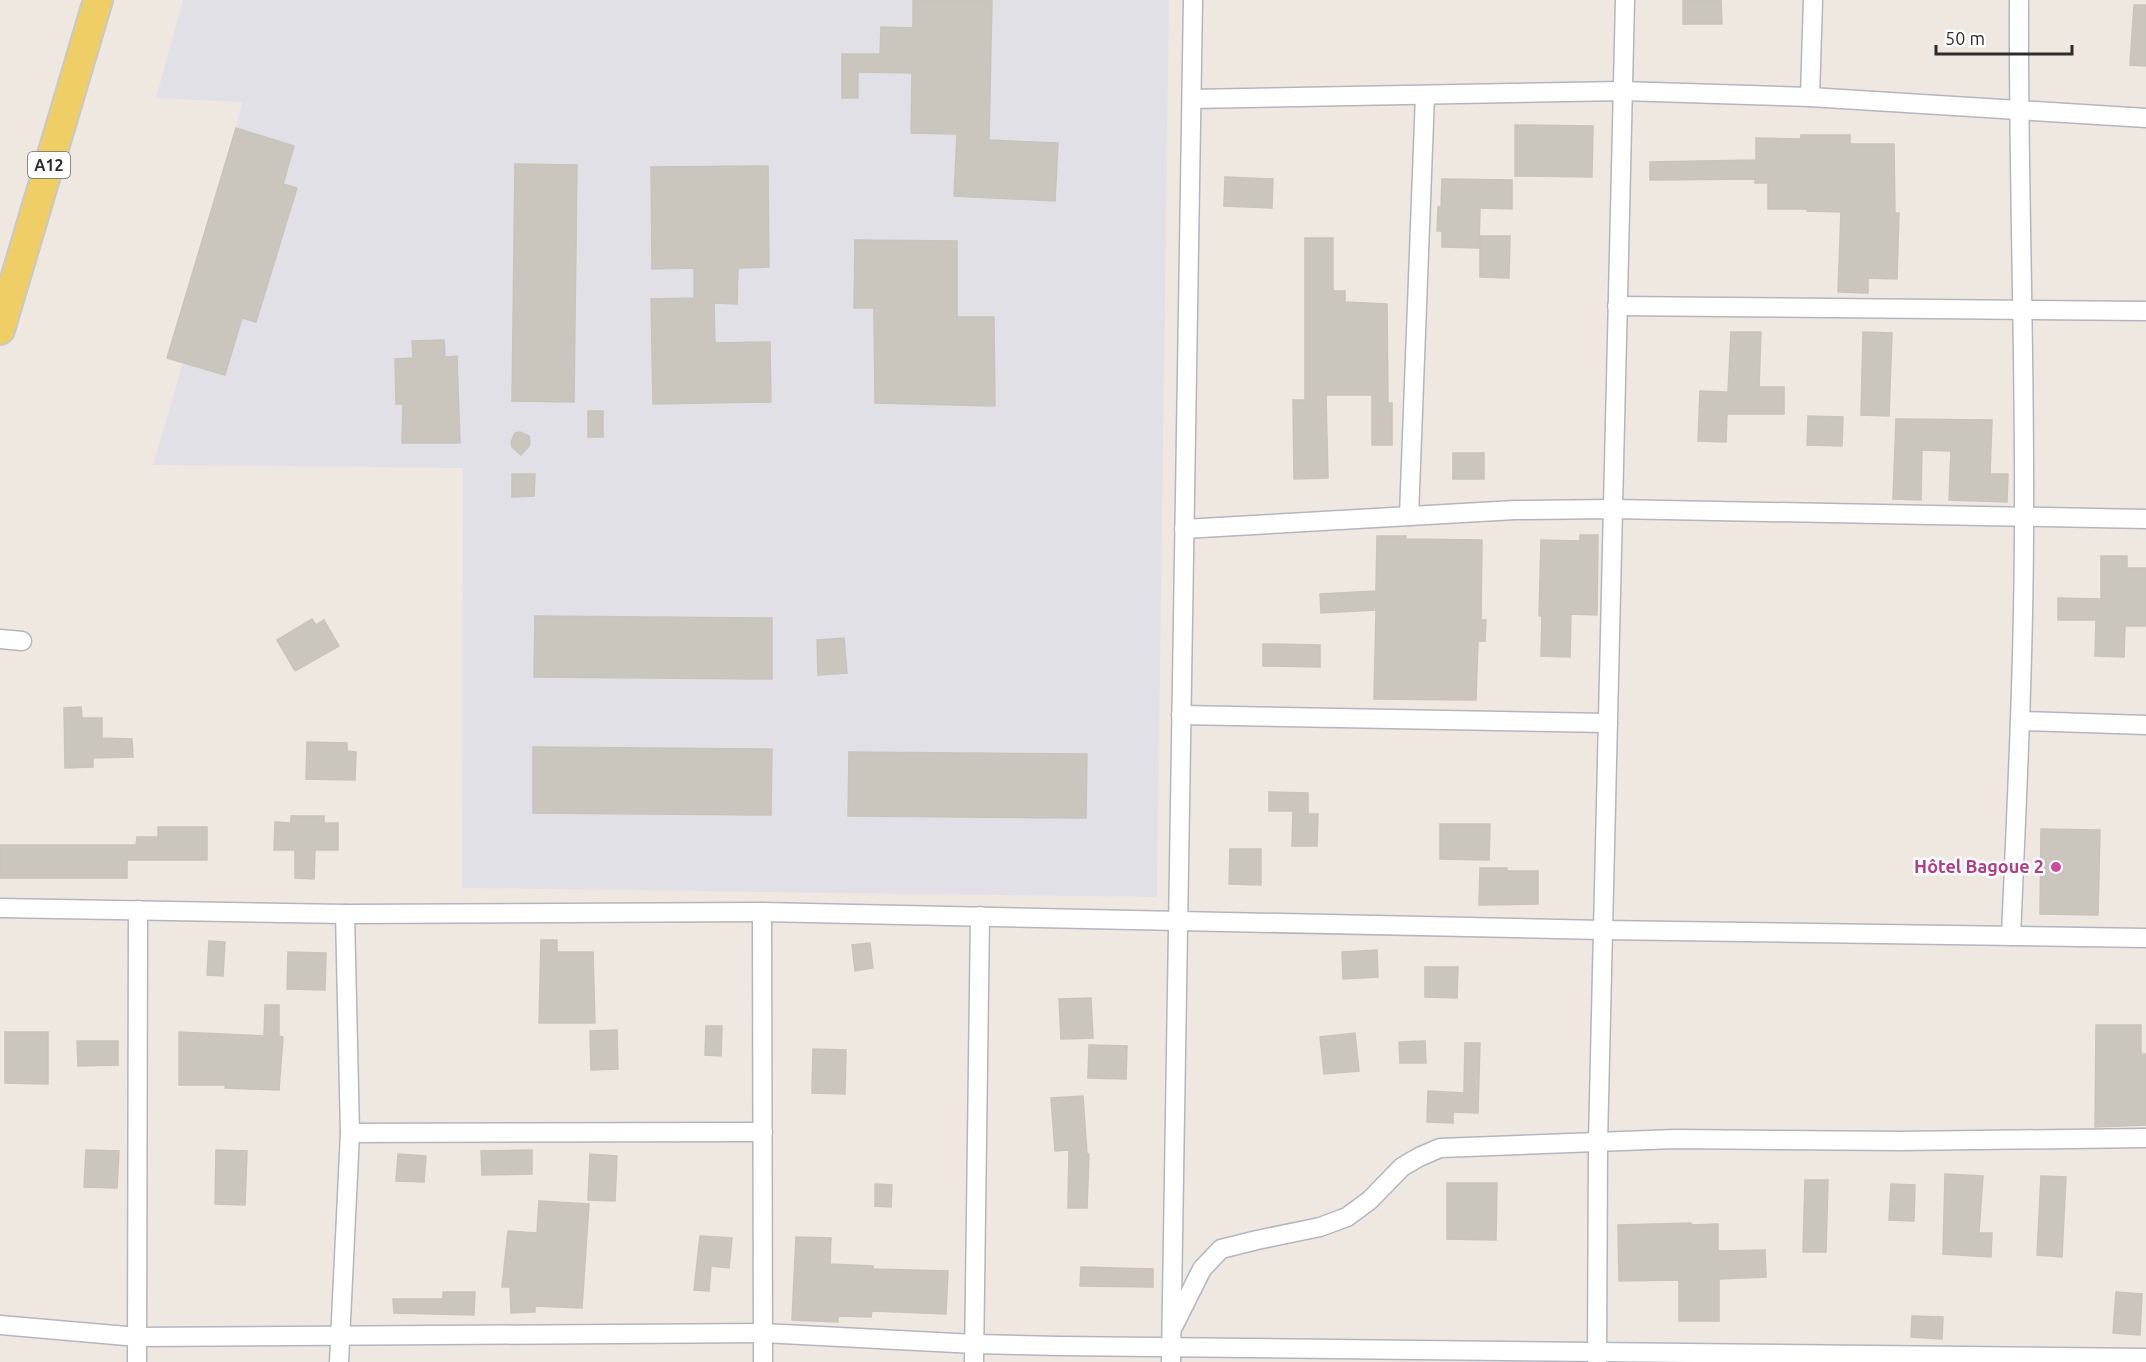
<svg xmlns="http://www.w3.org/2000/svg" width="2146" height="1362" viewBox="0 0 2146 1362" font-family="Ubuntu,sans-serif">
<rect width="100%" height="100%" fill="#eee8e0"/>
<polygon fill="#e2e0e7" points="183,0 1169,0 1157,897 462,888 463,468 153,465 183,363 167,358 236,128 242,102 156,98"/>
<g fill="#cac6be" stroke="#c9c4b9" stroke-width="1.5">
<polygon points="913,0 992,0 989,140 1058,143 1055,201 954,196 957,134 911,133 912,73 858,72 858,98 842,98 842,54 880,54 881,27 913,28"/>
<polygon points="1683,0 1721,0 1722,24 1683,24"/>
<polygon points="2134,5 2146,5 2146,66 2130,65"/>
<polygon points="1515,125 1593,126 1592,177 1515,176"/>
<polygon points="236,128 294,146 283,184 297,188 256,322 242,318 225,375 167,358"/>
<polygon points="1801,135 1850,135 1850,144 1894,144 1895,213 1899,213 1897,279 1868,278 1868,293 1838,292 1841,212 1807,211 1808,209 1768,209 1768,183 1755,183 1755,179 1650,180 1650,162 1756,160 1756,138 1801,139"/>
<polygon points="515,164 577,165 574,402 512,401"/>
<polygon points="768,166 769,267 738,268 737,304 714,303 715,343 770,342 771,402 653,404 651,299 694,298 694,268 652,269 651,167"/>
<polygon points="1225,177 1273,179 1272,208 1224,206"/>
<polygon points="1442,179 1512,180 1512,209 1480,208 1479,248 1442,247 1442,231 1437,231 1438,207 1441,207"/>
<polygon points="1480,236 1510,236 1509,278 1480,277"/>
<polygon points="1305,238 1333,238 1333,291 1345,291 1345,302 1387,304 1388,403 1392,403 1392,445 1372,445 1372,395 1326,395 1328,478 1294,479 1293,400 1305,400"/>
<polygon points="855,240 957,241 957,317 994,317 995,406 875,403 874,308 854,308"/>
<polygon points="1731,332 1761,332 1759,387 1784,387 1784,414 1727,414 1726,442 1698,441 1700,391 1728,392"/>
<polygon points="1863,332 1892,333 1889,416 1861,415"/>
<polygon points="444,340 445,357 457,356 460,443 402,443 403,404 396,404 395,359 413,358 412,341"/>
<rect x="588" y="411" width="15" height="26"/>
<polygon points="1808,416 1843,417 1842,446 1807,445"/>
<polygon points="1896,419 1992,420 1990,474 2008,474 2007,502 1949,500 1951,451 1922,450 1921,500 1893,499"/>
<polygon points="520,432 529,436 530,441 529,446 521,455 512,447 511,442 515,433"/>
<rect x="1453" y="453" width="31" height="26"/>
<polygon points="512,474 535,474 534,496 512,497"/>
<polygon points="1580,535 1598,535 1597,615 1571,614 1570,657 1541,656 1542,616 1539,616 1541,540 1580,541"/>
<polygon points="1377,536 1406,536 1405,539 1482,540 1481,620 1486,620 1485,641 1478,641 1476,700 1374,699 1376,610 1321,613 1320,594 1376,591"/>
<polygon points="2101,556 2127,556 2127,568 2146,568 2146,626 2125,626 2124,657 2095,656 2096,620 2058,620 2058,598 2101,599"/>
<polygon points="535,616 772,618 772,679 534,677"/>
<polygon points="312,619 316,625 324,620 339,646 295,671 277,640"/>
<polygon points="844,638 847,673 818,675 817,640"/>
<polygon points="1263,644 1320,645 1320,667 1263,666"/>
<polygon points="81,707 82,718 102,718 102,738 132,739 133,757 93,758 93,767 65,768 64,708"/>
<polygon points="307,742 347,743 347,751 356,752 355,780 306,779"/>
<polygon points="533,747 772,749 771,815 533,813"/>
<polygon points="849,752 1087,754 1086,818 848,816"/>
<polygon points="1269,792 1308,793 1308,814 1318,814 1317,846 1292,846 1293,811 1269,811"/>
<polygon points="291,816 324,816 324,823 338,823 338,850 315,850 314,879 295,878 295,850 274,850 275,822 291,823"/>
<polygon points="1440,824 1490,824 1489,860 1440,859"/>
<polygon points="158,827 207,827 207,860 127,860 127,878 0,878 0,845 136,845 137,837 158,837"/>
<polygon points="2041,829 2100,830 2098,915 2040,914"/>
<polygon points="1230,849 1261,849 1261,885 1229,884"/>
<polygon points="1480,868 1507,868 1507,871 1538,871 1538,904 1479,905"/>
<polygon points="541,940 557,940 557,952 593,952 595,1023 539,1023"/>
<polygon points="209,941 225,942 223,976 207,975"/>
<polygon points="870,943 873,968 855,971 852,945"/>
<polygon points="1377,950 1378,977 1343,979 1342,952"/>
<polygon points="288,952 326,953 325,990 287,989"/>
<polygon points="1425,967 1458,967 1457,998 1425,997"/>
<polygon points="1091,998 1093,1038 1061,1039 1059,999"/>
<polygon points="265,1005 279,1005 279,1036 283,1037 279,1090 225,1088 226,1085 179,1085 179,1032 264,1036"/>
<polygon points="2096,1025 2141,1025 2141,1054 2146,1054 2146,1125 2095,1127"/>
<polygon points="706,1026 722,1026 721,1056 705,1055"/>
<polygon points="617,1030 618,1069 591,1070 590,1031"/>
<polygon points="5,1032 48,1032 48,1084 5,1083"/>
<polygon points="1355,1033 1359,1071 1324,1074 1320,1037"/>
<polygon points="77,1041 118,1041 118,1065 78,1066"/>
<polygon points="1425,1041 1426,1063 1400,1063 1399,1042"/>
<polygon points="1465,1043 1480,1043 1478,1113 1453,1112 1453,1123 1427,1122 1428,1091 1464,1093"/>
<polygon points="1089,1045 1127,1046 1126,1079 1088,1078"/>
<polygon points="813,1049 846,1050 845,1094 812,1093"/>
<polygon points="1083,1096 1087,1154 1089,1154 1087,1208 1068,1208 1069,1150 1055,1151 1051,1098"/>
<polygon points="86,1150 119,1151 117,1188 84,1187"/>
<polygon points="216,1150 247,1151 245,1205 215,1204"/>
<polygon points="532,1150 532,1174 482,1175 481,1151"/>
<polygon points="398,1154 426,1156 424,1182 396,1181"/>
<polygon points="590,1154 617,1156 615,1201 588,1200"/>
<polygon points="1945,1174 1983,1176 1979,1233 1992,1233 1991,1257 1943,1254"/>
<polygon points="2041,1176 2066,1177 2062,1257 2037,1255"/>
<polygon points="1805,1180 1828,1180 1826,1252 1803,1252"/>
<polygon points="1447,1183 1497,1183 1496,1240 1447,1239"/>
<polygon points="875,1184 892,1185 891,1207 875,1206"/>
<polygon points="1891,1184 1915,1185 1914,1221 1889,1220"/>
<polygon points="539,1201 589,1204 582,1308 535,1306 535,1312 511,1313 510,1287 502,1287 508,1231 537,1233"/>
<polygon points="1691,1223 1691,1225 1718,1224 1718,1251 1765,1250 1766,1277 1719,1279 1719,1321 1679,1321 1679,1280 1619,1281 1618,1225"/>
<polygon points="700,1236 732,1238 729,1268 711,1266 709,1291 694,1290"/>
<polygon points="796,1237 831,1238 830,1264 873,1266 873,1269 948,1271 946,1314 872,1311 871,1317 838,1316 838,1322 792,1320"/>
<polygon points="1081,1267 1153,1269 1153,1287 1080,1286"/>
<polygon points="443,1292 475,1292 474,1315 394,1313 393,1299 443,1299"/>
<polygon points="2116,1292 2142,1294 2140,1335 2113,1333"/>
<polygon points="1912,1316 1943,1317 1942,1339 1911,1337"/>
</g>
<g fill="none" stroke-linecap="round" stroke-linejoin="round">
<defs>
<g id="minor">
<polyline points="1810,97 1813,0"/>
<polyline points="1192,99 1622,91 1810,97 2146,118"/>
<polyline points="1617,306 2146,311"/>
<polyline points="1409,516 1425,95"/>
<polyline points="1184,529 1515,510 1613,509 2146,519"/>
<polyline points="0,639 22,641"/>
<polyline points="1181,715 1608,723"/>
<polyline points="2021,721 2146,725"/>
<polyline points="0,908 345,914 762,912 1603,930 2146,938"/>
<polyline points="762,912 763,1362"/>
<path d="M2011 936C2017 797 2024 657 2024 518 2025 345 2018 173 2019 0"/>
<polyline points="350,1133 763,1132"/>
<polyline points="0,1325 138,1337 763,1333 975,1344 1060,1346 2146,1358"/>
<polyline points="1174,1325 1202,1269 1221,1249 1257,1240 1320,1227 1347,1217 1370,1200 1402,1167 1419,1157 1440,1148 1675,1139 1900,1141 2146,1138"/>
<polyline points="137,1362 138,910"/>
<polyline points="339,1362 350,1133 345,914"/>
<polyline points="974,1362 980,916"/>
<polyline points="1171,1362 1193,0"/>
<polyline points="1597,1362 1598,1142 1625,0"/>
</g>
<polyline id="primary" points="0,330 98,0"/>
</defs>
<use href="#minor" stroke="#b3b6c0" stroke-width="21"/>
<use href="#primary" stroke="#c8c8c8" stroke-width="32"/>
<use href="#minor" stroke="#fff" stroke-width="18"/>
<use href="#primary" stroke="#eece65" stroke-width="28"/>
</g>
<circle fill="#d1479c" stroke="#fff" stroke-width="2" cx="2056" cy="867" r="6"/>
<g text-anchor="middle" stroke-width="5" stroke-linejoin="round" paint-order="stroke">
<rect fill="#fff" stroke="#6c6c6c" stroke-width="1.5" x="28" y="152" width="42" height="26" rx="4.5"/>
<g font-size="16" font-weight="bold" fill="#2d2d2d">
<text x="49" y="171">A12</text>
</g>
<g font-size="18" font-weight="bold" fill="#b23c85" stroke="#fff" text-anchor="end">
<text x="2044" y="873">Hôtel Bagoue 2</text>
</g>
</g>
<path d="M1936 45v9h136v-9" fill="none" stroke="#2d2d2d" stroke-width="3"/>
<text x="1945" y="45" font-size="18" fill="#2d2d2d" stroke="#ffffff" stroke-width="4.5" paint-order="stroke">50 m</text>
</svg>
